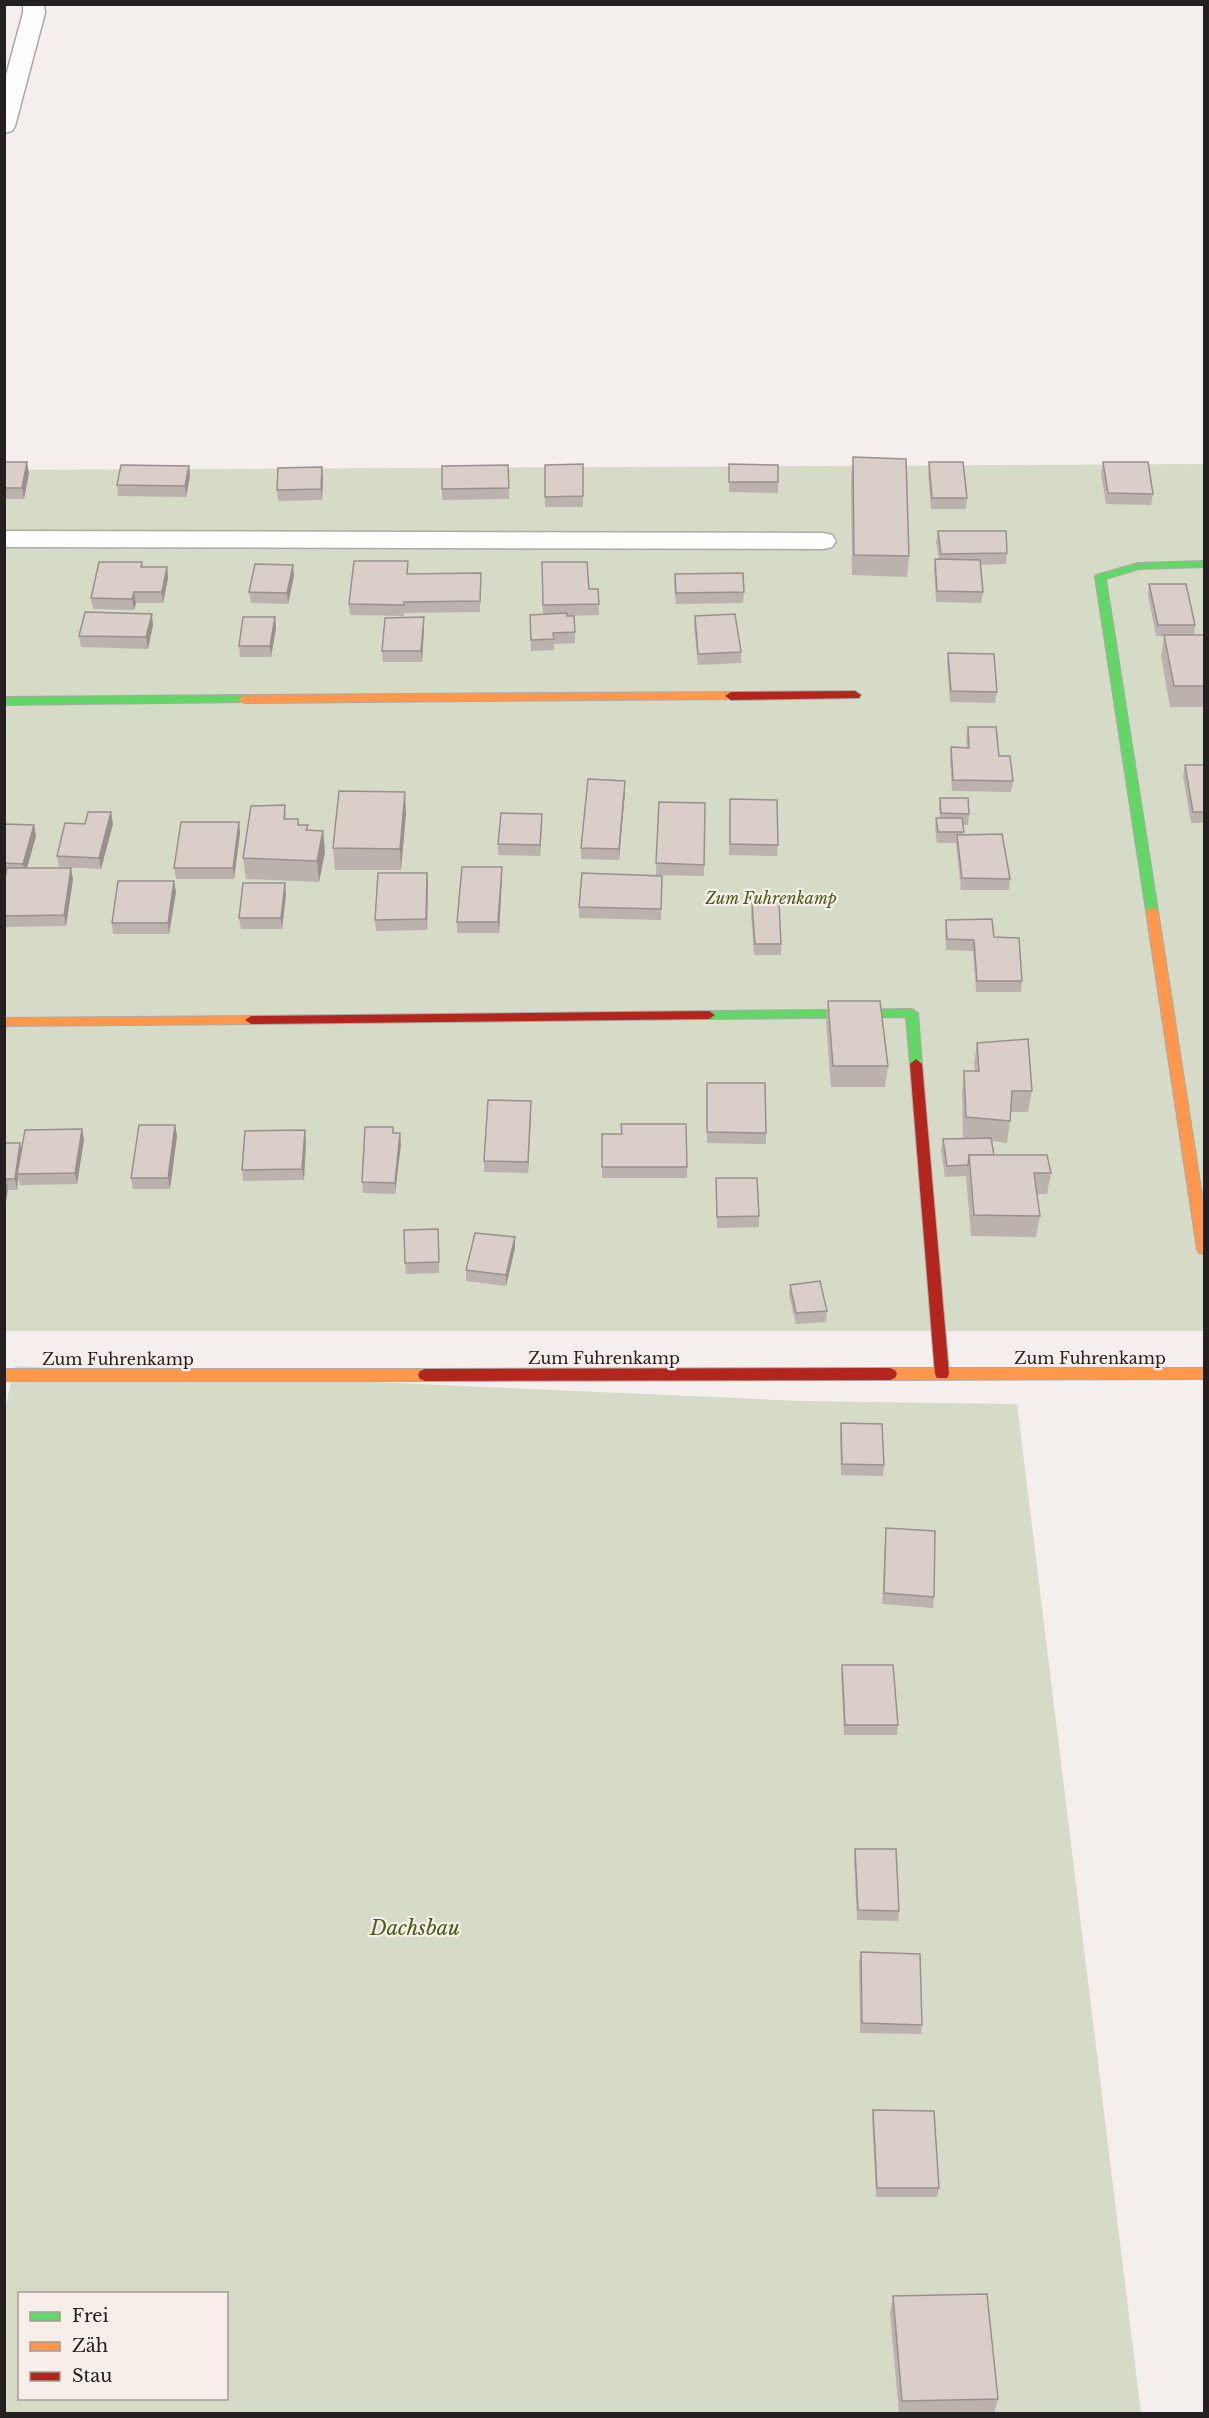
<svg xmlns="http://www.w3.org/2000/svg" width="1209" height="2418" viewBox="0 0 1209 2418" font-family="'Libre Baskerville',serif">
<rect width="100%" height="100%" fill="#f4efed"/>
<g fill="#d6dbc8" fill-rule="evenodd">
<polygon points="1204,464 1204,1331 5,1331 4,470"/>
<path d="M15 1366 801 1401 1017 1404 1141 2413 5 2414 4 1413ZM20 2294H226V2398H20Z"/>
</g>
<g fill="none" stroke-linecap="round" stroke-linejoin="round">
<defs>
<g id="street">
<polygon points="23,4 44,4 45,13 15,126 12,131 4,133 4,83 23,13"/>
<polygon points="4,531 823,533 832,535 836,541 832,547 823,549 4,547"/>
</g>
<g id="fast">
<polygon points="1204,561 1204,567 1139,569 1106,579 1158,911 1152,915 1146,911 1095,577 1096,575 1138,563"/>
<polygon points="244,695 248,696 248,702 4,705 4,697"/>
<polygon points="912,1009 918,1013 922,1064 916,1069 910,1064 906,1017 709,1019 703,1015 709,1011"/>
</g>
<g id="slow">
<polygon points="731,692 735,693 735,699 244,703 238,699 244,695"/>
<polygon points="1152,907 1158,911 1204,1208 1204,1254 1199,1253 1197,1249 1146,911"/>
<polygon points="251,1016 257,1020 251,1024 4,1026 4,1018"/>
<polygon points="890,1368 1204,1368 1204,1379 890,1380 885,1378 883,1374 885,1370"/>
<polygon points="4,1369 425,1369 430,1371 432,1375 430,1379 425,1381 4,1381"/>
</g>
<g id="jam">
<polygon points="855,691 861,695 859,698 731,700 725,696 731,692"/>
<polygon points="709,1011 715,1015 709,1019 251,1024 245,1020 251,1016"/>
<polygon points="916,1059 922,1064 949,1374 947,1378 937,1378 935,1374 910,1064"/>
<polygon points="890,1368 895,1370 897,1374 895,1378 890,1380 425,1381 420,1379 418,1375 420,1371 425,1369"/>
</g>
</defs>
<use href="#street" stroke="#ada9a8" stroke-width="3"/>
<use href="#fast" stroke="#ada9a8" stroke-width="2"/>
<use href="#slow" stroke="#ada9a8" stroke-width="2"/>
<use href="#jam" stroke="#ada9a8" stroke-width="2"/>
<use href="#street" fill="#fdfdfc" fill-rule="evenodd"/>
<use href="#fast" fill="#63d668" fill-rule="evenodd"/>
<use href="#slow" fill="#ff974d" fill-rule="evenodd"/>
<use href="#jam" fill="#b3261e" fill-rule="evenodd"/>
</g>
<g fill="#bbb1ad">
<polygon points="853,457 909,556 907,577 852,575 851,478"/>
<polygon points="4,462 29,473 24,499 4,499"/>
<polygon points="929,462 967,498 966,509 931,509 928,473"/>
<polygon points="1103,462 1153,494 1151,505 1106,504 1101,473"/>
<polygon points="583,464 583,507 545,507 545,465"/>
<polygon points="729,464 778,482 778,493 729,492"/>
<polygon points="508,465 509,499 442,500 442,489"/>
<polygon points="189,466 190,476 186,497 118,496 117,485"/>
<polygon points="323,478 322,500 278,501 277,490"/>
<polygon points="938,531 1007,553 1006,564 980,565 983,592 981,603 936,602 934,570 935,559 939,559 936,542"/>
<polygon points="142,562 143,567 167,567 168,578 163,603 136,603 134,610 93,609 91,598"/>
<polygon points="542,562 589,589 598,589 599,615 567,616 575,632 575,643 554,644 554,650 531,651 530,615 543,614"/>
<polygon points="481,573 480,612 404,613 404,616 350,615 349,604 409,574"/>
<polygon points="675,574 744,592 743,603 676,604 674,585"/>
<polygon points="294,576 288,604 251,603 249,592"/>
<polygon points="1149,584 1195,625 1194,635 1204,635 1204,707 1170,707 1161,656 1164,636 1156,636 1148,595"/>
<polygon points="695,616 741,652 741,663 698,665 694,627"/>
<polygon points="275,617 276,628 271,657 240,657 239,646"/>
<polygon points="424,617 424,628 422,662 383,662 382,651"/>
<polygon points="153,625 148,649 81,647 79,636"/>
<polygon points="948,653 997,692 995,703 950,702 947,664"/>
<polygon points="968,727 999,756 1013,781 1011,792 952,791 950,759 951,747 967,748 966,738"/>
<polygon points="1185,765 1204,765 1204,823 1191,823 1183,776"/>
<polygon points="625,781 625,792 619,860 581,859 581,848"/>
<polygon points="940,798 969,814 968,825 963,825 963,835 1010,879 1009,890 961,890 956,843 937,843 935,829 936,818 940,818 939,809"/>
<polygon points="730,799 778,845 777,856 729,855"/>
<polygon points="659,802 705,803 704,876 656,875"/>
<polygon points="285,805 286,819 299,825 308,825 308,830 323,831 325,852 319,882 246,879 243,858"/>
<polygon points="406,813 401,870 335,870 333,848"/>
<polygon points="542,814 540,856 498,855 498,844"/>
<polygon points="4,824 34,825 36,836 27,868 73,879 66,926 4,927 4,882 6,874 4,874"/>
<polygon points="85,824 113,824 101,869 59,867 57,856"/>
<polygon points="240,833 234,879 176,879 174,868"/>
<polygon points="427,873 428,884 427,930 376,931 375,920"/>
<polygon points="662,876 661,920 579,918 579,907"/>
<polygon points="502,878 499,933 457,933 457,922"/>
<polygon points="176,892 169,934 113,934 112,923"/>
<polygon points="286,894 282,929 241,929 239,918"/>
<polygon points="752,903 781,944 781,955 754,955 751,914"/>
<polygon points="946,920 994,937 1022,981 1021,992 976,992 973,951 946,950 945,931"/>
<polygon points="828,1001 888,1066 885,1087 831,1087 826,1022"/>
<polygon points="977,1043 1032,1091 1028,1112 1011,1112 1007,1143 991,1141 994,1155 1051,1173 1047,1194 1037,1194 1040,1216 1036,1237 971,1236 966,1176 945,1177 941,1150 943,1139 972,1139 963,1138 962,1093 964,1071 975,1071 974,1064"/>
<polygon points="707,1094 766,1133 766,1144 707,1143"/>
<polygon points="531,1112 528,1173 484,1172 484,1161"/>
<polygon points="621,1124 687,1167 687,1178 602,1178 602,1134 621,1134"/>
<polygon points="175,1125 177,1136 170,1189 133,1189 131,1178"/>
<polygon points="393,1133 401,1144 395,1194 363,1193 362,1182"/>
<polygon points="84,1140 77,1184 20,1185 18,1179 17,1190 8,1190 4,1212 4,1143 21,1150"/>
<polygon points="306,1141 304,1180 243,1181 242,1170"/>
<polygon points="716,1178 759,1216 759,1227 717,1228"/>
<polygon points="439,1240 439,1273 406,1274 405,1263"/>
<polygon points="515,1248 506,1286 466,1281 466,1270"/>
<polygon points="790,1285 827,1311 826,1322 796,1324 789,1295"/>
<polygon points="841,1423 884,1465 883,1476 841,1475 840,1434"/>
<polygon points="886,1528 934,1597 933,1608 882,1604 885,1539"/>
<polygon points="842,1665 898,1725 897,1735 844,1735 841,1675"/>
<polygon points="855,1849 899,1911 898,1921 857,1920 854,1859"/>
<polygon points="861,1952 922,2025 921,2034 860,2033 859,1962"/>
<polygon points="873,2110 939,2188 937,2197 876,2197 872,2119"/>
<polygon points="893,2296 998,2399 994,2414 899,2414 890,2313"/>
</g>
<g fill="#99908d">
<polygon points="27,462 29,473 24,499 22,488"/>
<polygon points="189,466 190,476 186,497 185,486"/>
<polygon points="322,467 323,478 322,500 321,489"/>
<polygon points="293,565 294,576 288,604 287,593"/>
<polygon points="167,567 168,578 163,603 162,592"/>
<polygon points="134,592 136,603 134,610 132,599"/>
<polygon points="152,614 153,625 148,649 146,637"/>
<polygon points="275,617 276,628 271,657 270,646"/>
<polygon points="424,617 424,628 422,662 421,651"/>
<polygon points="625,781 625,792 619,860 619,849"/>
<polygon points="405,792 406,813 401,870 400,849"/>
<polygon points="111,812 113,824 101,869 99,858"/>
<polygon points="542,814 542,825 540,856 540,845"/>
<polygon points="239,822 240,833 234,879 233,868"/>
<polygon points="34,825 36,836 25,875 23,864"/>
<polygon points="323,831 325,852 319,882 317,861"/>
<polygon points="502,867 502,878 499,933 498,922"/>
<polygon points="71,868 73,879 66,926 64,915"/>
<polygon points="427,873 428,884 427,930 426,919"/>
<polygon points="174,881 176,892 169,934 168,923"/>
<polygon points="285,883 286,894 282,929 281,918"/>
<polygon points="531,1101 531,1112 528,1173 528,1162"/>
<polygon points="175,1125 177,1136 170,1189 168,1178"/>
<polygon points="82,1129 84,1140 77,1184 75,1173"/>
<polygon points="305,1130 306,1141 304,1180 302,1169"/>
<polygon points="400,1133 401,1144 395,1194 395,1183"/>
<polygon points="20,1143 22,1154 17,1174 18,1179 17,1190 15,1179"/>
<polygon points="6,1179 8,1190 4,1212 4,1187"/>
<polygon points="515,1237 515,1248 506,1286 506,1275"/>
</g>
<g fill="#dacec9" stroke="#99908d" stroke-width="1.5">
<polygon points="853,457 906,459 909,556 854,555"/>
<polygon points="4,462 27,462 22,488 4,488"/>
<polygon points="929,462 963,462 967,498 932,498"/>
<polygon points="1103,462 1148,462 1153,494 1108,493"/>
<polygon points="583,464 583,496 545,497 545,465"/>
<polygon points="729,464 778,465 778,482 729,482"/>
<polygon points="121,465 189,466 185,486 117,485"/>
<polygon points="508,465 509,488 442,489 442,466"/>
<polygon points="322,467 321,489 277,490 278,468"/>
<polygon points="938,531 1006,531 1007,553 941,554"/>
<polygon points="935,559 980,560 983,592 937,591"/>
<polygon points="354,561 408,561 407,574 481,573 480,601 404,602 404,605 349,604"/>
<polygon points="99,562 142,562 141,567 167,567 162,592 134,592 132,599 91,598"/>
<polygon points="542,562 587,562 589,589 598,589 599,604 543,605"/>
<polygon points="255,564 293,565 287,593 249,592"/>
<polygon points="743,573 744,592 676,593 675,574"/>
<polygon points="1149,584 1186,584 1195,625 1158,625"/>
<polygon points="85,612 152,614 146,637 79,636"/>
<polygon points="567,613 567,616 574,616 575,632 553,633 554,639 531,640 530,615"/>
<polygon points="735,614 741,652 698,654 695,616"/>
<polygon points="243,617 275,617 270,646 239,646"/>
<polygon points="424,617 421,651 382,651 385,618"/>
<polygon points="1164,635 1204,635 1204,686 1174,686"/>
<polygon points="948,653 994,654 997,692 951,691"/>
<polygon points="968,727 996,727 999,756 1010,756 1013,781 953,780 951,747 969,748"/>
<polygon points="1185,765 1204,765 1204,812 1193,812"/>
<polygon points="588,779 625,781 619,849 581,848"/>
<polygon points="339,791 405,792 400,849 333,848"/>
<polygon points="940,798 968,798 969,814 941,813"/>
<polygon points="730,799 777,800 778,845 730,844"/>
<polygon points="659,802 705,803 704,865 656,863"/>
<polygon points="285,805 284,819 298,819 298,825 308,825 306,830 323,831 317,861 243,858 251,806"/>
<polygon points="88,812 111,812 99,858 57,856 65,823 85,824"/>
<polygon points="501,813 542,814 540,845 498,844"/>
<polygon points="936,818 962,818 964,832 938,832"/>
<polygon points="181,822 239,822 233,868 174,868"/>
<polygon points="4,824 34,825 23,864 4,863"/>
<polygon points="1002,834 1010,879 962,878 957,835"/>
<polygon points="462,867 502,867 498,922 457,922"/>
<polygon points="7,868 71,868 64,915 4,916 4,882"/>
<polygon points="378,873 427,873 426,919 375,920"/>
<polygon points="582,873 662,876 661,909 579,907"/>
<polygon points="118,881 174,881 168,923 112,923"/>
<polygon points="243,883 285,883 281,918 239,918"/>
<polygon points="779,902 781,944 755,944 752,903"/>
<polygon points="992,919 994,937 1019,938 1022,981 977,981 974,940 947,939 946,920"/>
<polygon points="828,1001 880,1001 888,1066 833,1066"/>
<polygon points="1028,1039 1032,1091 1012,1091 1010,1121 966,1117 964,1071 979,1071 977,1043"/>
<polygon points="707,1083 765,1083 766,1133 707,1132"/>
<polygon points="488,1100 531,1101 528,1162 484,1161"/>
<polygon points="621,1124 686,1124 687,1167 602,1167 602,1134 622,1134"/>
<polygon points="139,1125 175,1125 168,1178 131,1178"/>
<polygon points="365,1127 393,1127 393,1133 400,1133 395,1183 362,1182"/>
<polygon points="82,1129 75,1173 17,1174 25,1130"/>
<polygon points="305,1130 302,1169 242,1170 245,1131"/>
<polygon points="991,1138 994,1155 969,1155 968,1165 947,1166 943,1139"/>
<polygon points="4,1143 20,1143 15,1179 6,1179 4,1187"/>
<polygon points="969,1155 1047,1155 1051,1173 1034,1173 1040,1216 974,1215"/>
<polygon points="716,1178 757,1178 759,1216 717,1217"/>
<polygon points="438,1229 439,1262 405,1263 404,1230"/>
<polygon points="475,1233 515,1237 506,1275 466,1270"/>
<polygon points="820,1281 827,1311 796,1313 790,1285"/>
<polygon points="841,1423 882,1424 884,1465 842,1464"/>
<polygon points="886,1528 935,1531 934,1597 884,1593"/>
<polygon points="842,1665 893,1665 898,1725 845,1725"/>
<polygon points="855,1849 896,1849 899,1911 858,1910"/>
<polygon points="861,1952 920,1954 922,2025 862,2023"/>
<polygon points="873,2110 934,2111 939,2188 877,2188"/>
<polygon points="987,2294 998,2399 902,2401 893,2296"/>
</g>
<g text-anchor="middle" stroke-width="4.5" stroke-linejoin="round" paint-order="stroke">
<g font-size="16" font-style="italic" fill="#475c16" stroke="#f7eeea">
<text x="771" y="904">Zum Fuhrenkamp</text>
</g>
<g font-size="16" fill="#23201f" stroke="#f7eeea">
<text x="604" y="1364">Zum Fuhrenkamp</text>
<text x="1090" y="1364">Zum Fuhrenkamp</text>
<text x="118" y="1365">Zum Fuhrenkamp</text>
</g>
<g font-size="20" font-style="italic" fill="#475c16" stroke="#f7eeea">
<text x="415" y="1935">Dachsbau</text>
</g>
</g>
<rect width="1209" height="2418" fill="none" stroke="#23201f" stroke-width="12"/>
<rect x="18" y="2292" width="210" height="108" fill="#f7eeea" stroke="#a29c99" stroke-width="1.5"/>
<rect x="30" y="2312" width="30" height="9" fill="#63d668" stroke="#a29c99" stroke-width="1.5"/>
<text x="72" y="2322" font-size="18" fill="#23201f">Frei</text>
<rect x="30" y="2342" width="30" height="9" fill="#ff974d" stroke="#a29c99" stroke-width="1.5"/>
<text x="72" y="2352" font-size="18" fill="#23201f">Zäh</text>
<rect x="30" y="2372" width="30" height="9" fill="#b3261e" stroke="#a29c99" stroke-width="1.5"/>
<text x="72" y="2382" font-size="18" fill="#23201f">Stau</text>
</svg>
